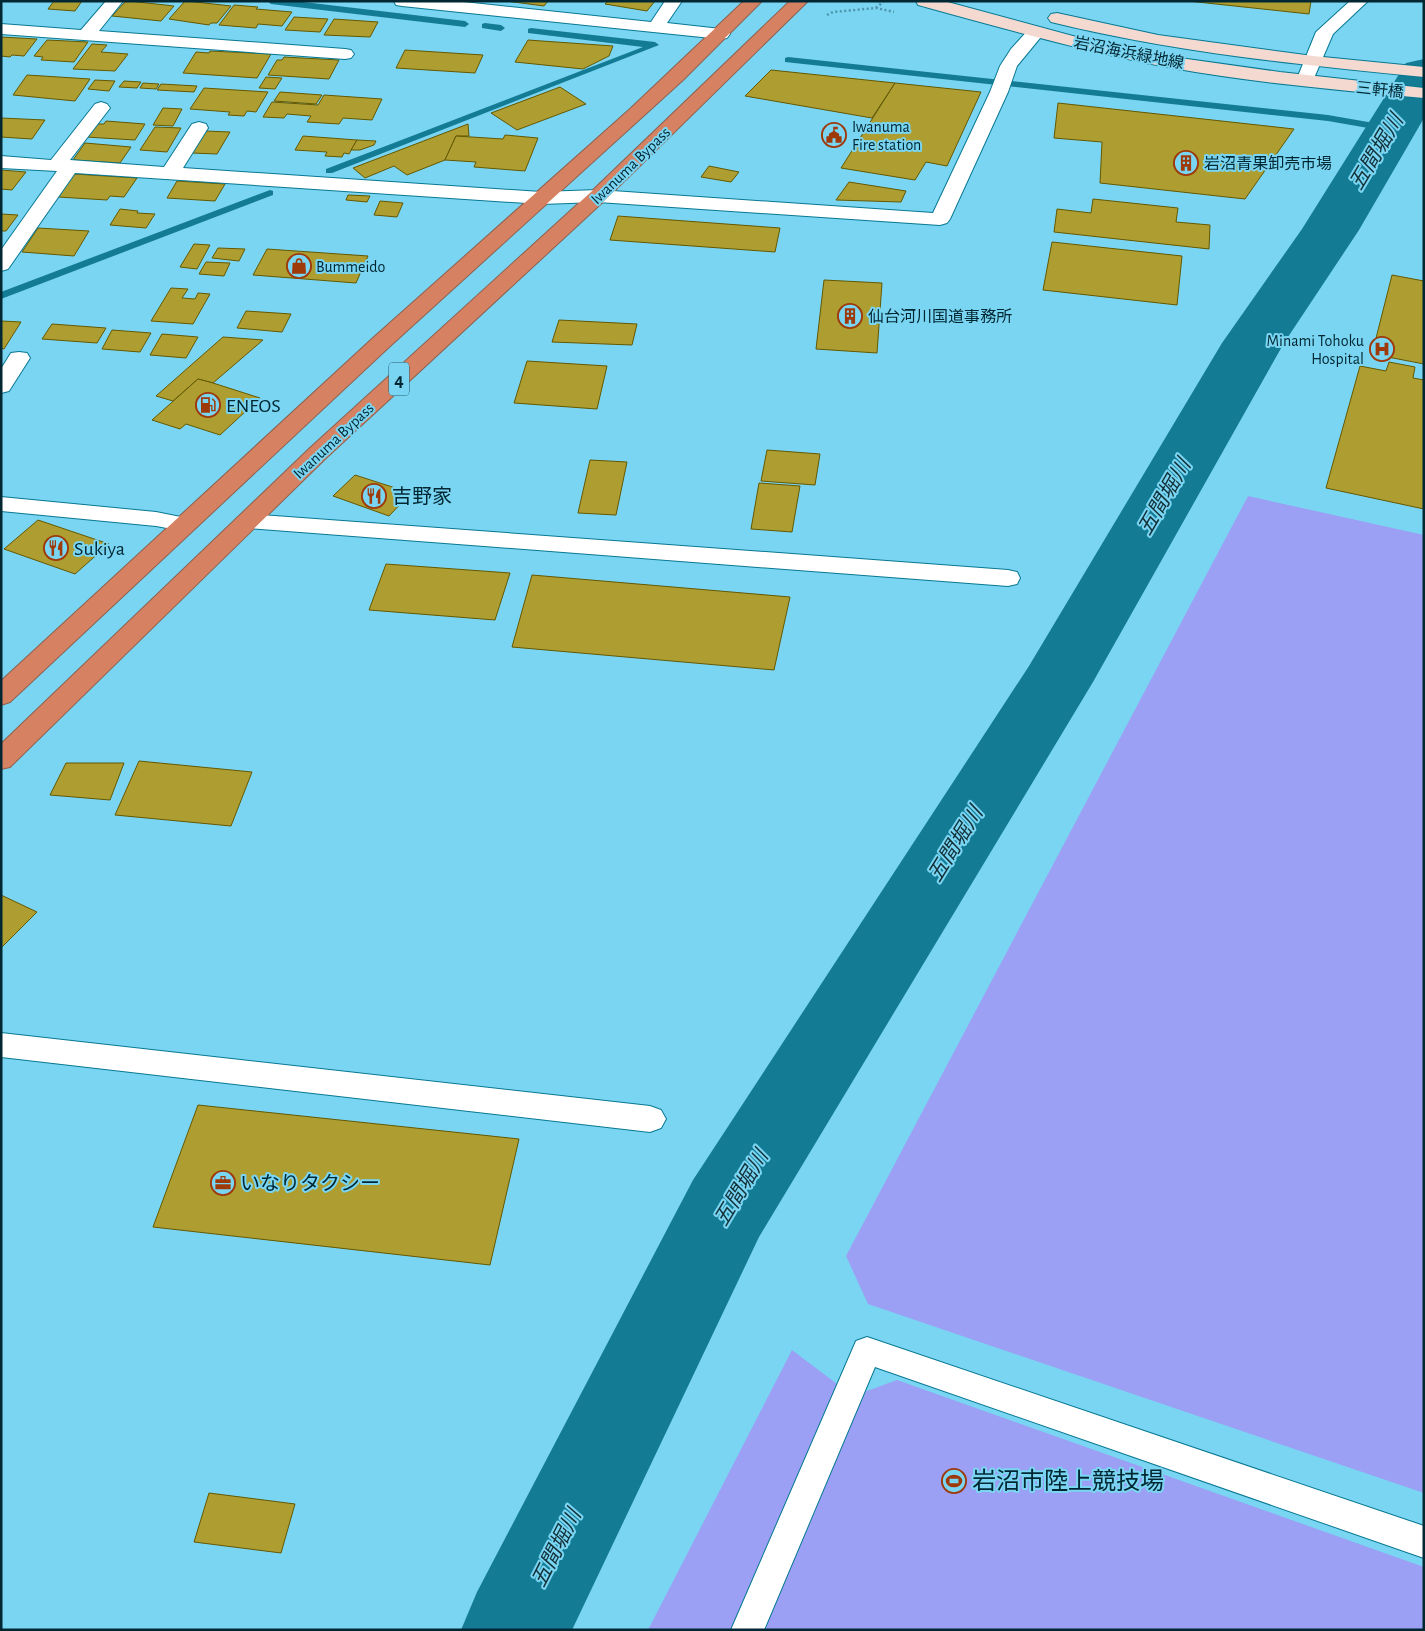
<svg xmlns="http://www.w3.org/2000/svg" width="1425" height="1631" viewBox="0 0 1425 1631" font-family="'Alegreya Sans','Noto Sans JP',sans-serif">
<rect width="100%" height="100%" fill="#7ad5f2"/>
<g fill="#9ba0f4">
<polygon points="1248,496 1424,535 1424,1493 868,1304 846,1256"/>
<polygon points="792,1350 853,1396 897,1380 1424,1567 1424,1630 648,1630"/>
</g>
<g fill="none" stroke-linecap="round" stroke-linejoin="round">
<g fill="#147b95" fill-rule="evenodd">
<polygon points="267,1 295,1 465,21 469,24 465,27 271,4"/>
<polygon points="485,23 501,25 505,28 501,31 482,28 482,24"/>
<polygon points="531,28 655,42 659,45 332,173 326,173 326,169 643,47 528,33 528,29"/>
<polygon points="788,57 1328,115 1391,126 1396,129 1391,132 1328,121 785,62 785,58"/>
<polygon points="270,190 273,191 273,195 1,299 1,292"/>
</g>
<polygon fill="#147b95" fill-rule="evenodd" points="1424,59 1424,118 1359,230 1284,343 1093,682 759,1237 572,1630 461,1630 477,1592 693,1180 1029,666 1222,343 1302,229 1406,63"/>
</g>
<g fill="#ae9e32" stroke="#645800">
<polygon points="54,1 82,1 75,11 48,9"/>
<polygon points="126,1 129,1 174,6 161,21 112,16"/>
<polygon points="185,1 187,1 231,6 217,23 211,23 209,25 169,19"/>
<polygon points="506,1 548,1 544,6"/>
<polygon points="608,1 655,1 647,11 605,4"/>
<polygon points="1188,1 1311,1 1309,14"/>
<polygon points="234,5 258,7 256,9 292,12 282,26 258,24 256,28 219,25"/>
<polygon points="294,17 328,19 320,32 285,30"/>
<polygon points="334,19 378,22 370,37 324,35"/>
<polygon points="1,37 37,39 24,56 12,55 10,57 1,56"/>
<polygon points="47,40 88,42 74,62 41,60 43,57 34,56"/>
<polygon points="528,40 613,46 609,56 583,69 515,62"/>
<polygon points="92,44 107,45 101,52 128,54 115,71 73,69"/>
<polygon points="405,50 483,55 475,73 396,68"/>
<polygon points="210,51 271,54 257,78 183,73 196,52 209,53"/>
<polygon points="284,57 339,60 329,79 268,75 277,60 282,60"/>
<polygon points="771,70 895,83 872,118 745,96"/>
<polygon points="27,75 90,79 75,101 13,95"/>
<polygon points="266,77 282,78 275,89 259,88"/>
<polygon points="95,80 115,81 109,91 88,89"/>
<polygon points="124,81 141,82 137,88 119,87"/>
<polygon points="143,83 159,84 156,89 140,88"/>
<polygon points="895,83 981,92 947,166 926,162 915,180 841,168"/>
<polygon points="161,84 197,86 194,92 157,90"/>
<polygon points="560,87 586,104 517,130 491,113"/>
<polygon points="204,88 268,92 256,112 247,111 244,116 228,115 230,112 190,109"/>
<polygon points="280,92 322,95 316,104 274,101"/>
<polygon points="324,95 382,99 372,120 343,118 339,124 307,122 311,116 287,114 284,118 263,117 272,102 318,105"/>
<polygon points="1058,103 1294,129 1245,199 1100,183 1102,142 1054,138"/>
<polygon points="163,108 182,109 173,126 153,125"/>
<polygon points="1,118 45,120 32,139 1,137"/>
<polygon points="106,121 145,124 135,140 86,137 95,124 104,124"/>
<polygon points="468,124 469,136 456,136 445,160 407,175 394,166 365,178 353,168"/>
<polygon points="155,127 181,128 167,152 140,150"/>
<polygon points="205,131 230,132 217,154 192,153"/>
<polygon points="505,135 538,138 525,171 474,167 476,162 445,160 456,136 503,139"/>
<polygon points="303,136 357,140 349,154 344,153 342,157 325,156 327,152 295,150"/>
<polygon points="357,140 376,141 374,145 360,150 351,150"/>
<polygon points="85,143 131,147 120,163 73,160"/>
<polygon points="709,166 739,172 731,182 701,177"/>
<polygon points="1,170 26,172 12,190 1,189"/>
<polygon points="74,174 137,178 124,197 110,196 107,200 58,197"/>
<polygon points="177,181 225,184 215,201 167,198"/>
<polygon points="849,182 906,191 901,202 836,200"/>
<polygon points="348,195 370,196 367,202 346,200"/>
<polygon points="1093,199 1178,208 1176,222 1210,225 1209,249 1054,232 1057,209 1091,213"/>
<polygon points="380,201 403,203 397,217 374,215"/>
<polygon points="120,209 138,211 137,213 155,214 146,228 110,225"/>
<polygon points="1,214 18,215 6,231 1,231"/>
<polygon points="618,216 780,228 775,252 610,240"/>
<polygon points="38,228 89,231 74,256 22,252"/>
<polygon points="1052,242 1182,256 1177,305 1043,290"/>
<polygon points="194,244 210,245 197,269 180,267"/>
<polygon points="218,248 245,249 239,261 212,258"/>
<polygon points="267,249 368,256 356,283 253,275"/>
<polygon points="206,262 230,263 224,276 199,274"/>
<polygon points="1392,275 1424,281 1424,364 1372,354"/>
<polygon points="824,280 882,283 877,353 816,349"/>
<polygon points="171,288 188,289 182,298 195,299 198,293 210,294 193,324 151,321"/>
<polygon points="246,311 291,314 282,332 237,328"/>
<polygon points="559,320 637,324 632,345 552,342"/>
<polygon points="1,321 21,322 4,349 1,348"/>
<polygon points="52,324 106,328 97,343 42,339"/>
<polygon points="112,330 151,333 140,352 102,349"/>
<polygon points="162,334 198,337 186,358 150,355"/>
<polygon points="223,337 263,340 213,383 198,379 173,401 156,396"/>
<polygon points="527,361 607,366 597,409 514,403"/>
<polygon points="1389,362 1415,367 1413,378 1424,380 1424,509 1326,488 1360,366 1386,371"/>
<polygon points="198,379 213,383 260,398 220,435 186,424 180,429 152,420"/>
<polygon points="767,450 820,454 815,485 761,481"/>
<polygon points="590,460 627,462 616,515 578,513"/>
<polygon points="355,475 411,493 389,516 333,496"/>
<polygon points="759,483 800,486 792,532 751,529"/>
<polygon points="38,520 109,544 75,574 4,549"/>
<polygon points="386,564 510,573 495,620 369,610"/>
<polygon points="532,575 790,597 774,670 512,647"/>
<polygon points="139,761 252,772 231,826 115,815"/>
<polygon points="66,763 124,763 110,800 50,795"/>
<polygon points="1,895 37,912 1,948"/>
<polygon points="198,1105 519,1139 490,1265 153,1227"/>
<polygon points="209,1493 295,1504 281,1553 194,1542"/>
</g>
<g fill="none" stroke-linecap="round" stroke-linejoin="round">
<defs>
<polygon id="lane" points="867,1337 1424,1526 1424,1558 875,1367 764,1630 731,1630 856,1341"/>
<g id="street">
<polygon points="106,1 123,1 99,31 345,49 351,50 354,54 351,58 345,59 1,34 1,24 81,30"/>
<polygon points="394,1 454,1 651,22 665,1 682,1 667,23 721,29 727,30 730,34 727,38 721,39 402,6 396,5"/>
<polygon points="1350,1 1368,1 1333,34 1311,85 1305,86 1299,85 1296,81 1316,32"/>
<polygon points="1036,27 1042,28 1045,32 1017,66 1008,92 950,219 947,223 940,225 598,202 541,204 75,173 8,269 1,271 1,250 57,171 1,168 1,156 51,160 95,104 101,102 107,104 110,108 70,160 164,167 192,124 199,122 206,124 208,128 183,168 541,192 598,190 933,213 990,92 1000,66 1011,49 1030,28"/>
<polygon points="19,352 27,353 30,358 9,391 1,393 1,369 11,353"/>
<polygon points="1,497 156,512 191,519 195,524 191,529 183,531 156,526 1,511"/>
<polygon points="248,514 1008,570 1017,572 1020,578 1017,584 1008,586 248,528 240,526 236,521 240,516"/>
<polygon points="1,1033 650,1106 661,1110 666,1119 661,1128 650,1132 1,1057"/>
</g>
<g id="secondary">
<path d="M916 1H944L1084 39 1173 57 1280 72 1424 88V98C1340 90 1255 83 1172 68 1086 52 1002 28 918 5Z"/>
<path d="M1057 13 1158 35 1313 56 1424 67V77C1299 65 1173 52 1051 22L1048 18 1051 14Z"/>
</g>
<g id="highway">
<polygon points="744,1 762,1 683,80 388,348 10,702 1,705 1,681 373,338 630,109"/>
<polygon points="790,1 808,1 605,200 326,458 10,767 1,769 1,744 310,448 591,192"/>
</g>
</defs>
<use href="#lane" stroke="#077892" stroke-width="2"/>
<use href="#street" stroke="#077892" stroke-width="2"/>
<use href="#secondary" stroke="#077892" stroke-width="2"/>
<use href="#highway" stroke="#8b6251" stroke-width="2"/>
<g stroke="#4d95ac" stroke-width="2.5" stroke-dasharray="2 2.5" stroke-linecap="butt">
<polyline points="876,8 884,1"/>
<polyline points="827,15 833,12 876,8 894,12"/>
</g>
<use href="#lane" fill="#fff" fill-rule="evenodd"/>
<use href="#street" fill="#fff" fill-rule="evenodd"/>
<use href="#secondary" fill="#f3d9d0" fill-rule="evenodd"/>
<use href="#highway" fill="#d68162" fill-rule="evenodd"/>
</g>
<defs>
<symbol id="civic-ring" viewBox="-11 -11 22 22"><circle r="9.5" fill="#7ad5f2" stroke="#9e390a" stroke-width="1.5"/><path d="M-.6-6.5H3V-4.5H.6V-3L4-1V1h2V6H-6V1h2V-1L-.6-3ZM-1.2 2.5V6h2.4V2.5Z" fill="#9e390a"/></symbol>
<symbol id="building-ring" viewBox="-11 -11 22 22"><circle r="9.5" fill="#7ad5f2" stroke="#9e390a" stroke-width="1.5"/><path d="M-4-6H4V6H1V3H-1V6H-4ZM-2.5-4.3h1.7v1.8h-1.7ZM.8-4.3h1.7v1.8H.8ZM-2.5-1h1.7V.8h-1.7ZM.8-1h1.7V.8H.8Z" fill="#9e390a"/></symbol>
<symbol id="shop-ring" viewBox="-11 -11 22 22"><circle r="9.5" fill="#7ad5f2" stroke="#9e390a" stroke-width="1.5"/><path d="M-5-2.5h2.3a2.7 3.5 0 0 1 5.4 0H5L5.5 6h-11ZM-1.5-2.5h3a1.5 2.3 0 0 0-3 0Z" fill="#9e390a"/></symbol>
<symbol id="hospital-ring" viewBox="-11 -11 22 22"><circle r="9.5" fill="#7ad5f2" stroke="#9e390a" stroke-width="1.5"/><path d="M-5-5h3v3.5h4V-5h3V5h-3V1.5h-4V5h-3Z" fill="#9e390a"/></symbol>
<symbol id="fuel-ring" viewBox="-11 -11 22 22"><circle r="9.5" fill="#7ad5f2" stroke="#9e390a" stroke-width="1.5"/><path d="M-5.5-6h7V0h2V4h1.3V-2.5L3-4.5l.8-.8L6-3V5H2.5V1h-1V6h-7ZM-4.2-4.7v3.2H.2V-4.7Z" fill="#9e390a"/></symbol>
<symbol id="restaurant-ring" viewBox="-11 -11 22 22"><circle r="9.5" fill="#7ad5f2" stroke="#9e390a" stroke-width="1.5"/><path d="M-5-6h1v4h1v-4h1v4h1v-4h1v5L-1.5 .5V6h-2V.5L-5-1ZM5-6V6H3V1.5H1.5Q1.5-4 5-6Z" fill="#9e390a"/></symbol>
<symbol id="office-ring" viewBox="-11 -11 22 22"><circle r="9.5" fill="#7ad5f2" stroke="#9e390a" stroke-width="1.5"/><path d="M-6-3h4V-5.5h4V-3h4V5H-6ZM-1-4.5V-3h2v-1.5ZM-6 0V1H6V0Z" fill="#9e390a"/></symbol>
<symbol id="stadium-ring" viewBox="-11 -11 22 22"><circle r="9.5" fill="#7ad5f2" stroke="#9e390a" stroke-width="1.5"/><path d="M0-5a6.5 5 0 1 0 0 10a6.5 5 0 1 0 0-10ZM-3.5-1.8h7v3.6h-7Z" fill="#9e390a"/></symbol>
</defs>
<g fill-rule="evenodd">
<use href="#civic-ring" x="820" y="121" width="28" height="28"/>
<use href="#building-ring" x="1172" y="149" width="28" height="28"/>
<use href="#shop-ring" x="285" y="252" width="28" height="28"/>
<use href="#building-ring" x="836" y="302" width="28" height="28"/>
<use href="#hospital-ring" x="1368" y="335" width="28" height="28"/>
<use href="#fuel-ring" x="194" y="391" width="28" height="28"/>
<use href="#restaurant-ring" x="360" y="482" width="28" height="28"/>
<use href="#restaurant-ring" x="42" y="534" width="28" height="28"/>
<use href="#office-ring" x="209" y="1169" width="28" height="28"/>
<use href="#stadium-ring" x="940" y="1467" width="28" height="28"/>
</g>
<g text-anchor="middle" stroke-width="4" stroke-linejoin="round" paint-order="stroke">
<g font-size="16" fill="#002732" stroke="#7ad5f2">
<text transform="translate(1129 52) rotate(11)" y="6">岩沼海浜緑地線</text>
<text transform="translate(1380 89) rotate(6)" y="6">三軒橋</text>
<text transform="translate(630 165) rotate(-44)" y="6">Iwanuma Bypass</text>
<text transform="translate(333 440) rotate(-43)" y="6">Iwanuma Bypass</text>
</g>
<g font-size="16" fill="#002732" stroke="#7ad5f2" text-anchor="start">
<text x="852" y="132">Iwanuma<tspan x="852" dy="18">Fire station</tspan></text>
<text x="1204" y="169">岩沼青果卸売市場</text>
<text x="316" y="272">Bummeido</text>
<text x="868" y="322">仙台河川国道事務所</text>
<text x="1364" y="346" text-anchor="end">Minami Tohoku<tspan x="1364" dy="18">Hospital</tspan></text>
</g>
<rect fill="#7ad5f2" stroke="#255b6c" stroke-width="1" x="389" y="362.5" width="20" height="33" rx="4"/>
<g font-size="19" font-weight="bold" fill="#002732">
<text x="399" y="386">4</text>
</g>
<g font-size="20" fill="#002732" stroke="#7ad5f2" text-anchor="start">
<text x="226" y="412">ENEOS</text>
<text x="392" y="503">吉野家</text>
<text x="74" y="555">Sukiya</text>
<text x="240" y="1190">いなりタクシー</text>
</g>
<g font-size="21" font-style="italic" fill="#133038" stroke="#7ad5f2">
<text transform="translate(1376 152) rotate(-59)" y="7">五間堀川</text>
<text transform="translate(1164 497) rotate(-60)" y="7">五間堀川</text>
<text transform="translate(955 844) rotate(-58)" y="7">五間堀川</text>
<text transform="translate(741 1188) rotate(-59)" y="7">五間堀川</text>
<text transform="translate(556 1548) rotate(-63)" y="7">五間堀川</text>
</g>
<g font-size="24" fill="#002732" stroke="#7ad5f2" text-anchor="start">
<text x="972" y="1489">岩沼市陸上競技場</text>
</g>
</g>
<rect width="1425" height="1631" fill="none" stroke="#002732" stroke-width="5"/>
</svg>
